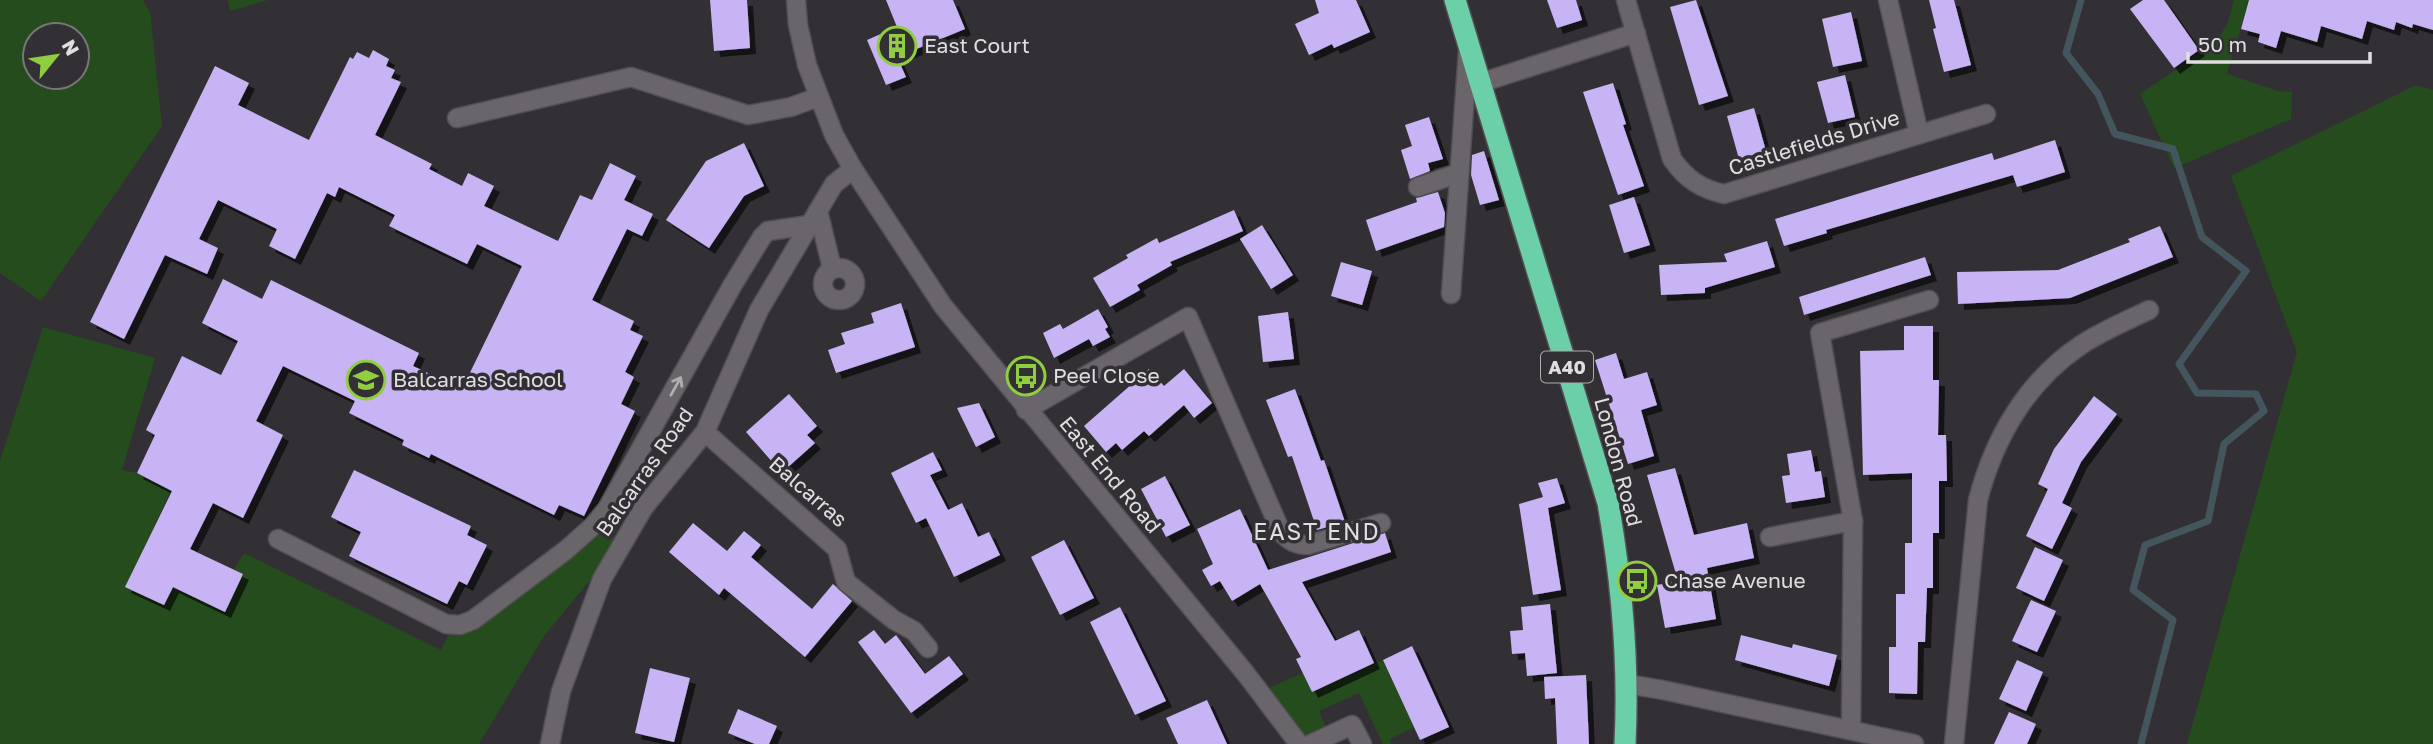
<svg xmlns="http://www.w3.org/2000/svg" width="2433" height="744" viewBox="0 0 2433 744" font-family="'Golos Text',sans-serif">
<defs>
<filter id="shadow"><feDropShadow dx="6" dy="6" stdDeviation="0" flood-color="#0009"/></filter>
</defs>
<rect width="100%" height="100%" fill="#333035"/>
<g fill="#254c1d" fill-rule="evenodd">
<path d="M0 0H143L150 12 162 126 41 301 0 273ZM35 35H77V77H35Z"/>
<polygon points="228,0 268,0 230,11"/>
<polygon points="2234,0 2249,0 2227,74 2278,91 2292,92 2291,119 2174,168 2140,94 2214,44 2227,25"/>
<polygon points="2416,85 2433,90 2433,744 2187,744 2297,352 2231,176"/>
<polygon points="43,327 155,358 122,470 137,473 171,490 126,587 163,605 173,587 225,611 243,574 234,570 244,553 441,650 454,624 593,526 614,537 595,574 544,636 479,744 0,744 0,461"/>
<polygon points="1383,660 1414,727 1390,739 1391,744 1383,744 1359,693 1319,711 1327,730 1298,743 1260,692 1303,673 1312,692"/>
</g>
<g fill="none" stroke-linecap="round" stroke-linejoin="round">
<polyline stroke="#44565d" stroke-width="7" points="2081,0 2066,53 2098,94 2115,134 2173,149 2202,237 2246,271 2179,364 2197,393 2256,394 2264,411 2224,444 2208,521 2145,545 2133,590 2173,620 2141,744"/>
</g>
<g fill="#c8b3f4" filter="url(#shadow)">
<polygon points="710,0 747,0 750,48 714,51"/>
<polygon points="886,0 953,0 965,29 897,57 906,77 886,85 867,40 897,27"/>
<polygon points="1315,0 1356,0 1370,32 1334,48 1332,44 1309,55 1295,24 1319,13"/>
<polygon points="1547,0 1576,0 1582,20 1557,28"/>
<polygon points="1696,0 1728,96 1699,105 1670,7"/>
<polygon points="1929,0 1954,0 1971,65 1944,72 1933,29 1936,28"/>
<polygon points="2143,0 2164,0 2199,50 2174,68 2130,9"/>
<polygon points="2249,0 2433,0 2433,30 2413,24 2412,28 2396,22 2394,30 2367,21 2362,39 2321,26 2317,42 2281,31 2276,48 2258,42 2260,34 2241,29"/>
<polygon points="1851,12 1862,61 1833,67 1822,19"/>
<polygon points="373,50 389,59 386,66 395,70 391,78 401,82 375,135 432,164 429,169 462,186 468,173 494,186 484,206 558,241 580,195 592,200 610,163 636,176 624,200 653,214 642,236 627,229 592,300 634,321 630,330 643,336 625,372 634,377 621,404 635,411 584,516 559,505 554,515 431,454 429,458 402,445 404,440 349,413 355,401 283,366 256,421 283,435 243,518 213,503 190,549 243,574 225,612 173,587 164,605 125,587 172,491 137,473 155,435 146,430 182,356 221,375 238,341 202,323 223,279 262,299 271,280 419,353 413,366 462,389 522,266 477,244 467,264 389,226 395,215 339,187 335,197 327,193 295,259 269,246 277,229 218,200 199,239 218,248 207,274 165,255 124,339 90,322 215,66 249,83 238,105 309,140 350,57 353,59 357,52 369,58"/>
<polygon points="1845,75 1855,117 1828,123 1817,82"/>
<polygon points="1613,83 1626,124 1623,125 1644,186 1618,195 1583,92"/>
<polygon points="1754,108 1766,151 1739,159 1727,116"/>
<polygon points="1429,117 1443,159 1428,163 1430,171 1410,179 1401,150 1412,146 1405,125"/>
<polygon points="2055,140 2065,172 2017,187 2013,175 1826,230 1827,233 1784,246 1775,219 1992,153 1994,160"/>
<polygon points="744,143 764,186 744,196 709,248 666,220 706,161"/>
<polygon points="1484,151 1499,200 1480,205 1471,175 1472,155"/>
<polygon points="1438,192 1445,213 1444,227 1376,251 1366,220 1417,202 1416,198"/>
<polygon points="1634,197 1650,245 1624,253 1609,205"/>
<polygon points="1234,210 1243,231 1170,262 1172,265 1137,285 1140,290 1110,307 1093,278 1128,258 1126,255 1157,238 1159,243"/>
<polygon points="1262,225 1293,275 1271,289 1240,239"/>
<polygon points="2160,226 2173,257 2070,298 1958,304 1957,272 2058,270 2130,242 2128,239"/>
<polygon points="1767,241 1775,267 1705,288 1705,293 1661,295 1659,265 1727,262 1724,254"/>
<polygon points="1925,257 1931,275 1804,315 1799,297"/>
<polygon points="1341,262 1372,271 1362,305 1331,296"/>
<polygon points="901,303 915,347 836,373 828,350 845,344 841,333 874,323 871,313"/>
<polygon points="1098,309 1108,327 1105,329 1110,337 1093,346 1089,339 1054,358 1043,333 1060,324 1063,329"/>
<polygon points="1288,312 1294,359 1263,362 1258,316"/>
<polygon points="1904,326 1933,326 1933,380 1939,380 1938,435 1946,435 1947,481 1939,481 1939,533 1933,533 1933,588 1927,588 1925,642 1918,642 1917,694 1889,693 1889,647 1896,647 1896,594 1905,594 1905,543 1912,543 1912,473 1863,475 1860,351 1904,350"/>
<polygon points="1616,353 1624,379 1647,372 1657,405 1641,410 1654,456 1628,464 1595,360"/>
<polygon points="1149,369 1164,386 1184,369 1212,403 1194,418 1184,405 1149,436 1144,431 1122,450 1116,443 1106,452 1084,426"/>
<polygon points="1295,389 1321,461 1324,460 1345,522 1317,530 1292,456 1288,457 1266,400"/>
<polygon points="789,394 817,426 807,435 815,443 787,468 779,459 774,464 746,432"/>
<polygon points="2094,396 2117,414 2081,462 2062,503 2072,508 2052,549 2026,536 2048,489 2038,484 2054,449"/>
<polygon points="979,403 995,437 976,447 957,408"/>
<polygon points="1811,450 1815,472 1821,471 1825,497 1786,503 1782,476 1790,475 1787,454"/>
<polygon points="933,452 942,470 930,475 948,510 962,503 978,537 989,532 1000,555 954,577 926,518 916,523 891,473"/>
<polygon points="1675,468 1694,535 1747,523 1754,558 1707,568 1716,619 1665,628 1657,585 1678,581 1647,475"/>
<polygon points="354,470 471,526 467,535 487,545 467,585 459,581 447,604 349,556 361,532 331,517"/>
<polygon points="1165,476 1190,525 1166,537 1141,489"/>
<polygon points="1557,478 1565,503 1548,508 1561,590 1533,595 1519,504 1543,497 1538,483"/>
<polygon points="1240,509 1268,570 1385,533 1391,552 1302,582 1335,641 1359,630 1374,663 1312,692 1296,659 1301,657 1260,584 1232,601 1220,581 1211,586 1202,570 1213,564 1197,529"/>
<polygon points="693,523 727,551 744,531 761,545 751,557 812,609 833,584 852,601 805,657 724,588 719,595 669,552"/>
<polygon points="1064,540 1094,598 1060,615 1031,557"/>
<polygon points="2035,547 2063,560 2044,601 2016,588"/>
<polygon points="2031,600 2056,611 2037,652 2012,641"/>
<polygon points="1550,604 1557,673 1527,676 1525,653 1512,654 1510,631 1523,630 1521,607"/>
<polygon points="1120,607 1166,701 1135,715 1090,622"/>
<polygon points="874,630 885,644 896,635 925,674 949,656 963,674 911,713 858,642"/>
<polygon points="1741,635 1792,648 1793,644 1837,655 1829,686 1735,660"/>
<polygon points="1412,646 1449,727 1420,740 1383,660"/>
<polygon points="2017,660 2043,672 2026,711 1999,699"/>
<polygon points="650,668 690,678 674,742 635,733"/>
<polygon points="1586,675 1589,744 1557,744 1555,698 1545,699 1544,677"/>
<polygon points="1207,700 1227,744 1178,744 1166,718"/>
<polygon points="738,709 777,726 769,744 755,744 728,733"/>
<polygon points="2009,712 2036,724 2027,744 1994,744"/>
</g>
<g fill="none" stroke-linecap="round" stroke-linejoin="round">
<defs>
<g id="minor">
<polyline points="796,0 798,25 807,65 834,135 853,169 943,306 1246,674 1299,744"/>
<path d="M1626 0 1672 159C1686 179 1701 189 1724 194L1986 114"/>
<polyline points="1888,0 1919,134"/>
<polyline points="1480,83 1636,33"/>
<polyline points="457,118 631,77 748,115 791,107 818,97"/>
<polyline points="1418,187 1459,173"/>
<polyline points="818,211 832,268"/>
<circle cx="839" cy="284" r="16"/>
<polyline points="1451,294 1468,51"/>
<path d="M1026 410 1188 317 1281 532C1289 541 1296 545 1308 545L1381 523"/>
<polyline points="705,432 837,549 846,582 894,620 914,631 928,648"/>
<polyline points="1853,521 1820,333 1929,300"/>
<polyline points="1770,537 1853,521 1851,730"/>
<polyline points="278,539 446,624 460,625 473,620 566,550 593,526 607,509 732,286 762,237 768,231 809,225"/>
<polyline points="1627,684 1663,690 1914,744"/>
<polyline points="550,744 561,691 602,579 644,507 705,432 759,310 834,184 853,169"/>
<polyline points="1311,744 1352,725 1362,744"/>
<path d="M1954 744 1978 500C1994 438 2027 381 2081 345 2102 331 2126 321 2149 310"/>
</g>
<path id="highway" d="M1455 0 1608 503C1622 583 1629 663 1625 744"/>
</defs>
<use href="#minor" stroke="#524f54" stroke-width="21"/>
<use href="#highway" stroke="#524f54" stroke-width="24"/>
<use href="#minor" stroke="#69656b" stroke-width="18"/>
<use href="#highway" stroke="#6bcfa8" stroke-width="21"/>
</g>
<defs><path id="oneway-shaft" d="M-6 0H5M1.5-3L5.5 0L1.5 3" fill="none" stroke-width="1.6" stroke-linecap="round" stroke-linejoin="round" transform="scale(1.75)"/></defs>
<use stroke="#b1aeb2" href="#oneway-shaft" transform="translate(676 386) rotate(-61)"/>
<defs>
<symbol id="building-ring" viewBox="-11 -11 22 22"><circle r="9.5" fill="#333035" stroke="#90cd40" stroke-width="1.5"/><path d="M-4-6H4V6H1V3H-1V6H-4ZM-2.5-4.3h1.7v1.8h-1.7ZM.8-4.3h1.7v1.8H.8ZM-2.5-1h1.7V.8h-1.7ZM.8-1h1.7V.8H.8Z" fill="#90cd40"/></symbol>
<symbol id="bus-ring" viewBox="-11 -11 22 22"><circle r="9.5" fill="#333035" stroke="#90cd40" stroke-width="1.5"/><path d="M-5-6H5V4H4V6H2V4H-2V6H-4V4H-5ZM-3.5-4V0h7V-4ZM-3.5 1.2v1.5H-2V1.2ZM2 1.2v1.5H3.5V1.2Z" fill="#90cd40"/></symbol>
<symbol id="school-ring" viewBox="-11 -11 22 22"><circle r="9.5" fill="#333035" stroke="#90cd40" stroke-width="1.5"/><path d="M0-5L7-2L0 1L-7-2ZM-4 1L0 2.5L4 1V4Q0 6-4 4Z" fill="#90cd40"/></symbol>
</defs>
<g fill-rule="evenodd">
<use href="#building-ring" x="875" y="24" width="44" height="44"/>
<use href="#bus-ring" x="1004" y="354" width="44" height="44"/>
<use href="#school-ring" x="344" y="358" width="44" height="44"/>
<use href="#bus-ring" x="1615" y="559" width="44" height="44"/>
</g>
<g text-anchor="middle" stroke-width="7" stroke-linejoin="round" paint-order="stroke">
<rect fill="#333035" stroke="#adaaae" stroke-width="2" x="1541" y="351.5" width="52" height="31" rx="5"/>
<g font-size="19" font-weight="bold" fill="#e1dee2">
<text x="1567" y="374">A40</text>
</g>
<g font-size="21" fill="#e1dee2" stroke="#333035" text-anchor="start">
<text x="924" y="53">East Court</text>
<text x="1053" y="383">Peel Close</text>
<text x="393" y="387">Balcarras School</text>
<text x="1664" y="588">Chase Avenue</text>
</g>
<g font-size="21" fill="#e1dee2" stroke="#333035">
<text transform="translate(1814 143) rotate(-17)" y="7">Castlefields Drive</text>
<text transform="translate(1618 462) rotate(75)" y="7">London Road</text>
<text transform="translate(645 472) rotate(-55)" y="7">Balcarras Road</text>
<text transform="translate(1110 475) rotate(50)" y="7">East End Road</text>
<text transform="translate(808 492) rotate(41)" y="7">Balcarras</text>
</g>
<g font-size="23" letter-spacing="2" fill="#e1dee2" stroke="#333035">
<text x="1317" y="540">EAST END</text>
</g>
</g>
<g transform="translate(56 56) rotate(60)"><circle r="33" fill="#333035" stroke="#79767a" stroke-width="2"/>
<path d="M0-5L12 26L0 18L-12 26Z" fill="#90cd40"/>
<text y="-10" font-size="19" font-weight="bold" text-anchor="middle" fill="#e1dee2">N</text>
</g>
<path d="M2188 52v10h182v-10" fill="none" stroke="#e1dee2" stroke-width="3.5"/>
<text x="2198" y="52" font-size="21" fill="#e1dee2" stroke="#333035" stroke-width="5" paint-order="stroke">50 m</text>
</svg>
